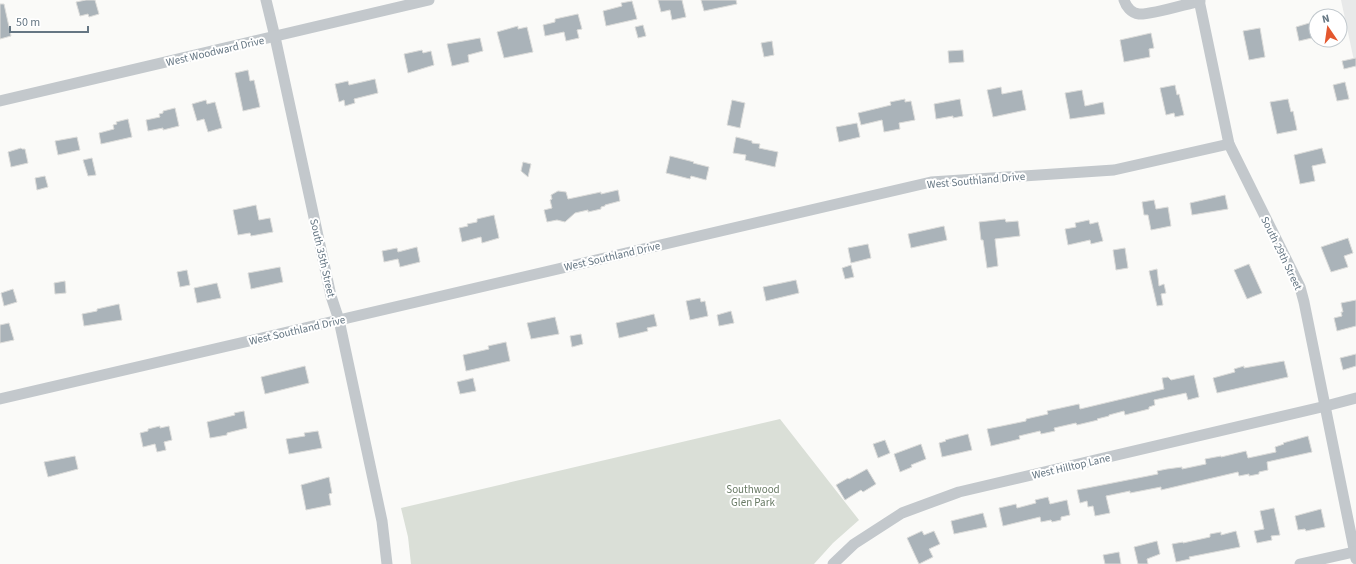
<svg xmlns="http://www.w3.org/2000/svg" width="1356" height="564" viewBox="0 0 1356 564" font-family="'Source Sans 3',sans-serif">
<rect width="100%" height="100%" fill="#fafaf8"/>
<polygon fill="#e8e9e9" points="1341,0 1356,0 1356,70"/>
<polygon fill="#dadfd7" points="780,419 859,520 833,543 814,564 411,564 408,537 401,508"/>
<g fill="#aab3b9" stroke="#dcdcda">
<polygon points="86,0 95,0 99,14 89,17 88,14 80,16 76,2"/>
<polygon points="658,0 682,0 686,17 672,20 670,10 661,12"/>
<polygon points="701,0 736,0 737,4 704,11"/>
<polygon points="632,1 637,19 606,26 603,11 622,6 621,3"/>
<polygon points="0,4 4,4 11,36 0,39"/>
<polygon points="578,14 582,29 577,30 579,38 566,41 564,32 545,36 543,25 555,22 555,19"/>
<polygon points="1316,21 1316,37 1299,41 1296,27"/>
<polygon points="643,25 646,36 638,38 635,27"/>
<polygon points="518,26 518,29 527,27 533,52 504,58 497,32"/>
<polygon points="1260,28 1265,57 1249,60 1243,31"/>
<polygon points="1151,33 1154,48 1149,49 1150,57 1124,62 1120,40"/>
<polygon points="480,38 483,51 468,55 469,62 452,66 447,44"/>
<polygon points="772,41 774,55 764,57 761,43"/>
<polygon points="422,50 423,53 431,51 434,65 408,73 404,54"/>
<polygon points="963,50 964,62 949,63 948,51"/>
<polygon points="1356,58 1356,66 1344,69 1342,61"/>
<polygon points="248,70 250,81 254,80 260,107 243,111 235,73"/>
<polygon points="375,79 378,93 354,99 355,103 345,106 344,100 339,102 335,84 348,81 349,85"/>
<polygon points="1345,82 1349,99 1337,101 1333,85"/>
<polygon points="1175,85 1177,95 1179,94 1184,115 1175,117 1174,113 1166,115 1160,88"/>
<polygon points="1001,87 1002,94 1022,90 1026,110 993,117 987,90"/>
<polygon points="1082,90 1085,106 1103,102 1105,114 1070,119 1065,93"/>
<polygon points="905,99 905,102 911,101 915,120 899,123 900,129 884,132 882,120 861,125 858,113 891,105 890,102"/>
<polygon points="960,99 963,116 953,118 953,116 936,119 934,104"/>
<polygon points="1288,99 1291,112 1293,111 1297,130 1277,134 1270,102"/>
<polygon points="206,100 207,104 215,102 222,128 208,132 204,119 197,121 192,104"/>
<polygon points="732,100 745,103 740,128 727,125"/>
<polygon points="175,108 179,126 163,130 163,128 148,131 146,120 160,117 159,114 163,113 163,111"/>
<polygon points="128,119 132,137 101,144 99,133 114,129 113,125 117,124 116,122"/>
<polygon points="857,123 860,137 839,142 836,127"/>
<polygon points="77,137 80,150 58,155 55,141"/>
<polygon points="736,137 752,141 752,143 760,144 759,148 778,152 775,167 745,160 746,155 733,153"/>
<polygon points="21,148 22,149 25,149 28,163 11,167 8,152"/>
<polygon points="1322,148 1326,163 1312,166 1315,181 1300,184 1294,155"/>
<polygon points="670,156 694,162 693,163 709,167 706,180 691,176 690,179 666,173"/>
<polygon points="92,158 96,175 88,176 83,160"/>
<polygon points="523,162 531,164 528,177 521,171"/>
<polygon points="45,176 48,187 37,190 35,178"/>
<polygon points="618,190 620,201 605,205 605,206 601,207 601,209 588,212 588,210 575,213 565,222 557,220 547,222 544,210 552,208 550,200 552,199 551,195 558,191 566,192 568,199 601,192 601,194"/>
<polygon points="1225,195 1228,209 1192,215 1190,203"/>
<polygon points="1154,200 1156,209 1168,207 1171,226 1151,230 1148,215 1144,215 1142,202"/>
<polygon points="256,205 259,220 270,218 273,232 251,236 250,233 238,235 233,210"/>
<polygon points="494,215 499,238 482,243 481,237 462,242 459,228 468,226 467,224 477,222 477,219"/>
<polygon points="1005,219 1006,222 1018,221 1020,236 995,239 998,266 987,268 983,240 981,240 979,222"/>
<polygon points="1089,220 1090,224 1098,222 1103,241 1091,244 1090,240 1068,245 1065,229 1076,227 1075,223"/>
<polygon points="944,226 947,240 911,248 908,234"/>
<polygon points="1348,238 1353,253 1344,256 1348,267 1331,272 1321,247"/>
<polygon points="868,244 871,258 851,263 848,248"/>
<polygon points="417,247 420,262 400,267 398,259 384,262 382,251 397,248 398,252"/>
<polygon points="1125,248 1128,268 1116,270 1113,250"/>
<polygon points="1249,264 1262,293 1247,299 1234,270"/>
<polygon points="851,265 854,277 845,279 842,268"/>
<polygon points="280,267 283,282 251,289 248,273"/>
<polygon points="1157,269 1159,286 1164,284 1166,293 1161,294 1163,305 1157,306 1149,271"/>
<polygon points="187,270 190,285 180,287 177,272"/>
<polygon points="796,280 799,293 766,301 763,287"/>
<polygon points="65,281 66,293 55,294 54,283"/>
<polygon points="217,283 221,298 197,303 194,288"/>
<polygon points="13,289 17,302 4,306 1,293"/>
<polygon points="700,298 701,302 705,301 708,316 690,320 686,301"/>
<polygon points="1356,300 1356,326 1337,331 1334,318 1342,316 1341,312 1343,312 1341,303"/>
<polygon points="119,304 122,320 84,326 82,314 97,311 97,309"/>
<polygon points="731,311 734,323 719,326 717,315"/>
<polygon points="654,314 657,326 647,328 648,331 619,338 616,323"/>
<polygon points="555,317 559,334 531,339 527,323"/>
<polygon points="9,323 14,340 0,343 0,325"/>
<polygon points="581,334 583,344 572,347 570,336"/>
<polygon points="506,342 510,361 466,371 463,355 489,349 488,346"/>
<polygon points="1356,354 1356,366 1343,370 1340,358"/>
<polygon points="1284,361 1288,377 1217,393 1213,378 1235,372 1234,369 1244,366 1244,368"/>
<polygon points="305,366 309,383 265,394 261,377"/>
<polygon points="1194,375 1199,397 1188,400 1186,393 1154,400 1155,405 1149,407 1149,409 1125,415 1124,411 1109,415 1109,416 1097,419 1098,420 1077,425 1076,423 1054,428 1055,431 1041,434 1040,431 1019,436 1020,439 991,446 987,429 1026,421 1026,419 1048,414 1047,411 1079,404 1080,409 1164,389 1162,378 1168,377 1171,380"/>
<polygon points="473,378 476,391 460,394 457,382"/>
<polygon points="244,411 247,428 227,433 227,435 210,438 207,422 235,415 234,413"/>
<polygon points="160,426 160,428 169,426 172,440 164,442 166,450 157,452 155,444 143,447 140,433 148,431 148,429"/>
<polygon points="318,431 322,448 289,454 286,439 305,436 304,433"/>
<polygon points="968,434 972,450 942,457 939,443 946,441 945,440"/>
<polygon points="1308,436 1312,452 1267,462 1268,470 1259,472 1259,474 1249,476 1249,474 1239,476 1238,472 1161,490 1161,487 1130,493 1130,491 1106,496 1110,513 1095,516 1093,506 1088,507 1087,501 1080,503 1077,490 1158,474 1157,471 1167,469 1182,467 1182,469 1206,464 1205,459 1221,456 1221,457 1246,451 1248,458 1276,452 1275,447 1284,444 1283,443"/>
<polygon points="885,440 890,453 878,458 873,444"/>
<polygon points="921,444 926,459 911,465 912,467 900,472 894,454"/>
<polygon points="75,456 78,469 48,477 44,462"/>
<polygon points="867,469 876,484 863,492 861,490 845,500 836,485 848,478 849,479"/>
<polygon points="329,477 332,493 329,494 331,505 306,510 301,485"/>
<polygon points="1048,497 1050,504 1067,500 1070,515 1061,517 1061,520 1052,522 1051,520 1041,522 1040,517 1003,526 999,508 1016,504 1017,508 1036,503 1035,500"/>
<polygon points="1274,508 1280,535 1271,536 1272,540 1257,543 1254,531 1264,529 1260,511"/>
<polygon points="1321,509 1325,527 1306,531 1305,529 1298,530 1295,516"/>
<polygon points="983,513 987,527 954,534 951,521"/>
<polygon points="922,531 924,535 934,531 940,544 929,549 933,557 919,564 907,538"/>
<polygon points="1236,531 1240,547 1189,557 1190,559 1176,562 1172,544 1183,542 1183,543 1210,537 1210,534 1221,532 1221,535"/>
<polygon points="1157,541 1160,554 1147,559 1148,564 1138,564 1134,547"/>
<polygon points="1119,552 1121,564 1105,564 1103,555"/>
</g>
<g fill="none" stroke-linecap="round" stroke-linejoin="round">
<g stroke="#c3c8cc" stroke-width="11">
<polyline points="266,0 275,37 331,296 339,320 382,521 387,564"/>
<path d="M1124 0C1126 6 1131 13 1139 14 1151 15 1186 4 1200 1"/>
<polyline points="1199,0 1229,144 1300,287 1304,302 1356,559"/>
<polyline points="0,101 429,0"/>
<polyline points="0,399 931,182 1114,170 1229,144"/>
<polyline points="833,564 854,544 902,513 959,492 1326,406 1356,398"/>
<polyline points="1300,564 1354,552"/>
</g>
</g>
<g text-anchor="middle" stroke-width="4" stroke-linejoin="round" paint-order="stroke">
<g font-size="11" fill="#657683" stroke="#fff">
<text transform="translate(215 51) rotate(-13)" y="4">West Woodward Drive</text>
<text transform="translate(976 180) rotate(-5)" y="4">West Southland Drive</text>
<text transform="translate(1282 253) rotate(64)" y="4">South 29th Street</text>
<text transform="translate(612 256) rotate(-13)" y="4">West Southland Drive</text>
<text transform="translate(323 258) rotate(77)" y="4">South 35th Street</text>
<text transform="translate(297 330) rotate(-13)" y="4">West Southland Drive</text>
<text transform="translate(1071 466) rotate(-13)" y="4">West Hilltop Lane</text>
</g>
<g font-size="11" fill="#687a64" stroke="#fff">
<text x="753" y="493">Southwood<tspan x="753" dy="13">Glen Park</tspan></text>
</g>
</g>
<g transform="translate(1328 28) rotate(347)"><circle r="19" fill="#ffffff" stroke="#c1c8cd"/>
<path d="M0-3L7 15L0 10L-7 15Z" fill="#e4572e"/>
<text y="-6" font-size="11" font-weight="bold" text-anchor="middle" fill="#657683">N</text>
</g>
<path d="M10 26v6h78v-6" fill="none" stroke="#657683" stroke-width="2"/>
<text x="16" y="26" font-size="12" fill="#657683" stroke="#ffffff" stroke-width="3" paint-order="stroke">50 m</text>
</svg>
